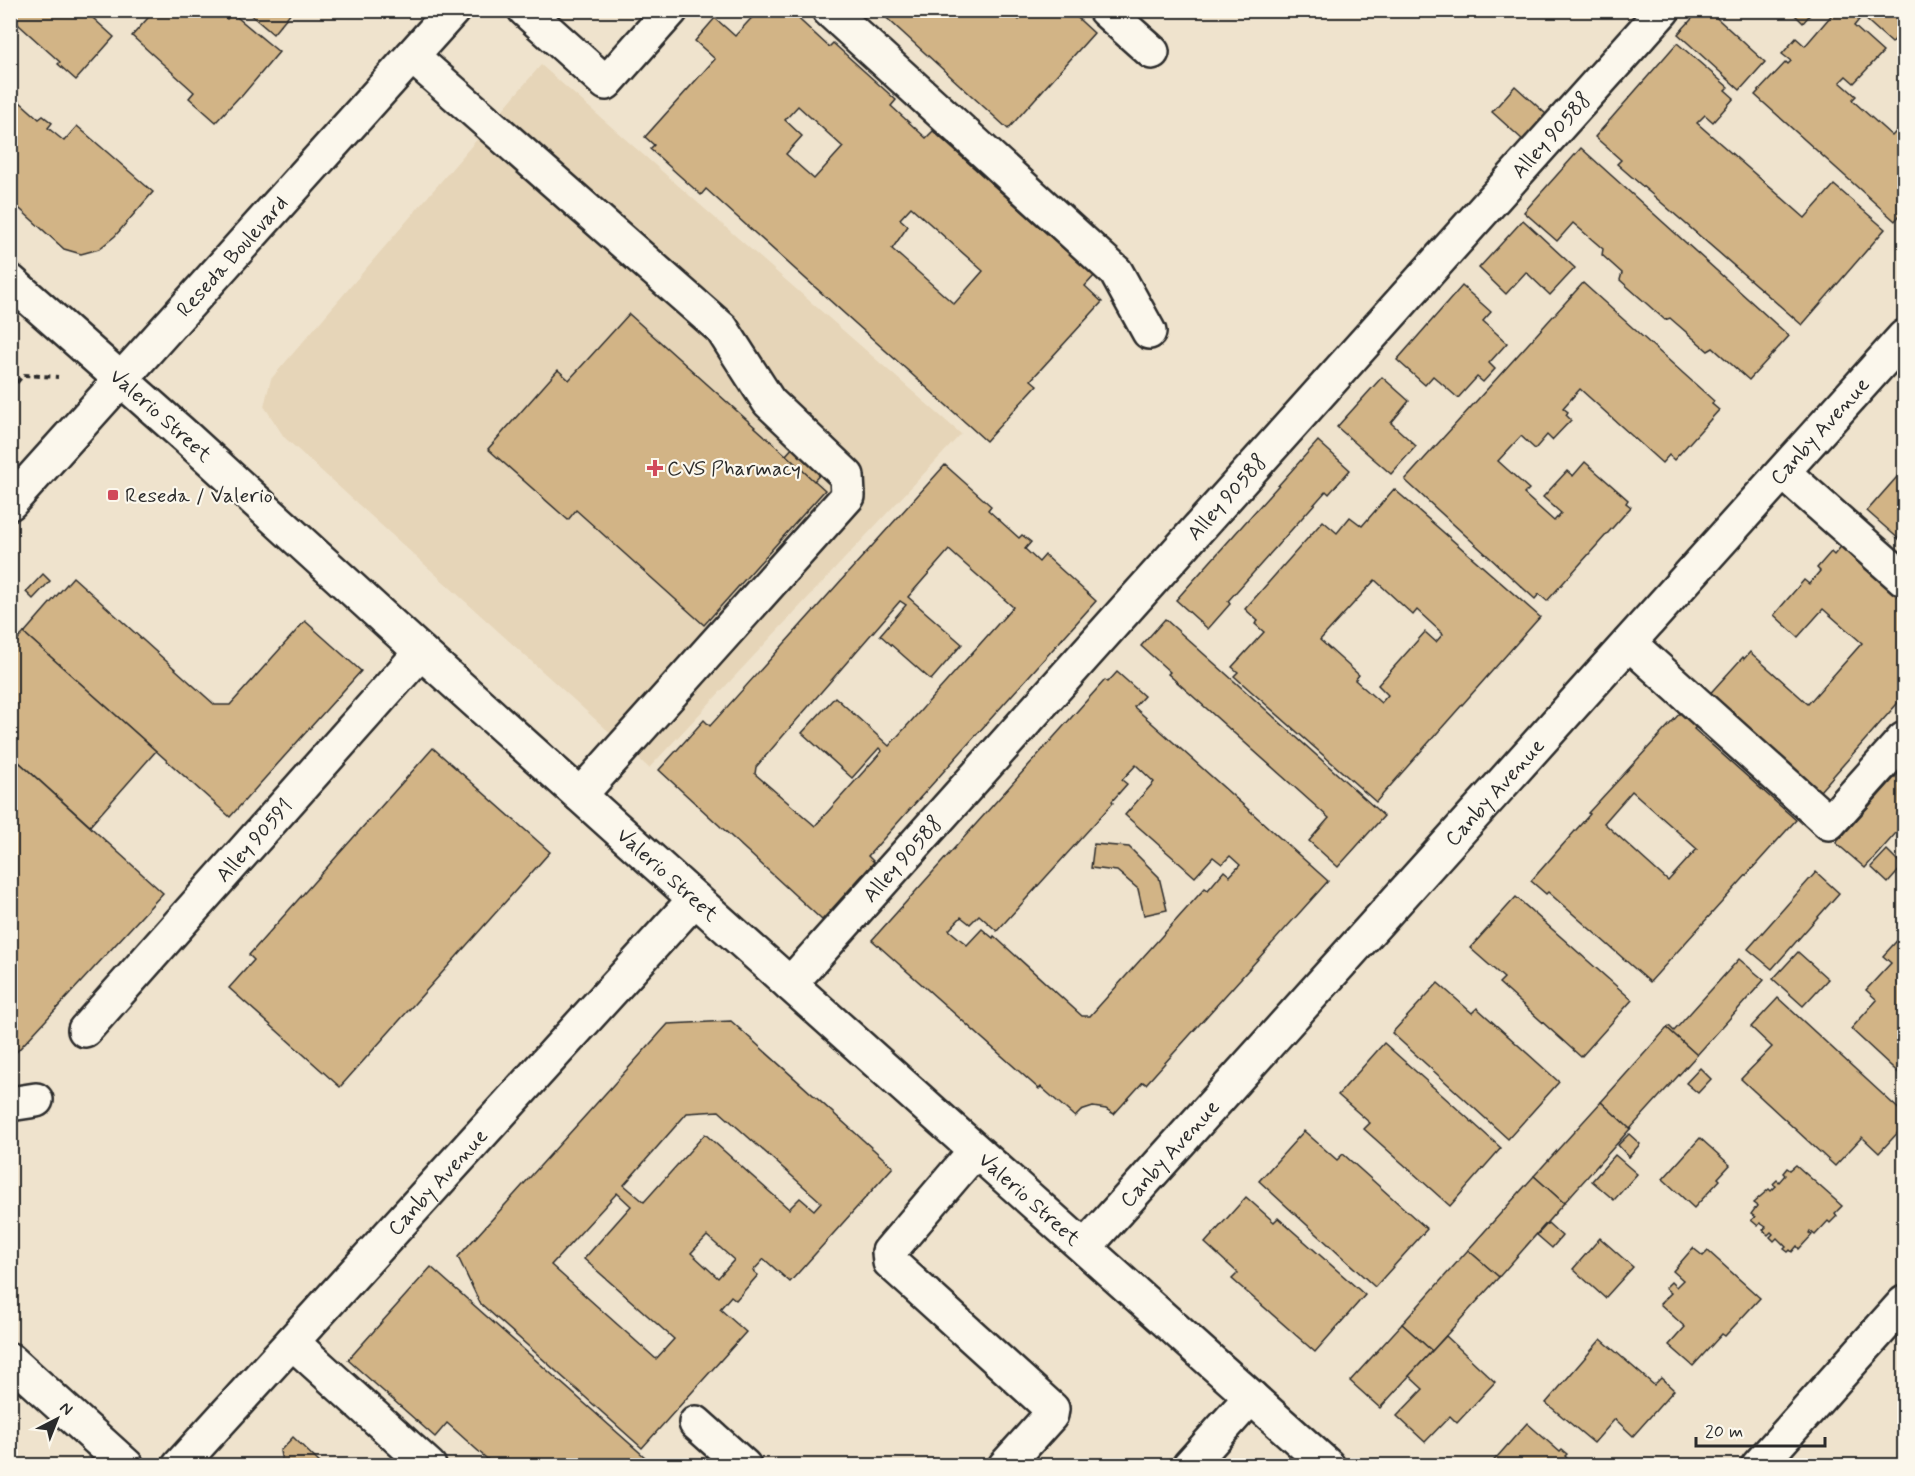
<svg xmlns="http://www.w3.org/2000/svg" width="1915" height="1476" viewBox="0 0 1915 1476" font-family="Mynerve,sans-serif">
<rect width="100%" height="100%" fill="#efe3cd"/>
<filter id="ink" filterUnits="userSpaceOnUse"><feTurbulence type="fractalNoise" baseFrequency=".0167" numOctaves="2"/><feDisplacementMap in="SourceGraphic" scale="12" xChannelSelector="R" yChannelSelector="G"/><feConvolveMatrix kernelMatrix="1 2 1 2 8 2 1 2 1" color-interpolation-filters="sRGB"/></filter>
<g filter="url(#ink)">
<polygon fill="#e6d5b8" points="541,65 961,434 649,768 284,437 264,406 271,379"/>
<g fill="#d2b486" stroke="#2b2b2b" stroke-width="1.5" fill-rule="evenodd">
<polygon points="10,10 84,10 114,37 76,80 58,64 60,62 10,17"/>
<polygon points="155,10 217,10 227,19 232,13 279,52 241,97 239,97 216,122 189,98 194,92 132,36"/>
<polygon points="245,10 293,10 273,34"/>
<path d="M759 10H789L829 47 833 43 896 100 891 106 926 138 933 131 1094 276 1085 286 1102 302 1031 380 1037 385 986 441 706 189 701 195 650 149 654 145 645 137 715 59 695 41 715 18 735 36ZM798 106 843 147 814 179 786 154 802 136 785 120ZM911 207 983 271 954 304 892 249 908 226 900 219Z"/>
<polygon points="878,10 1008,10 1019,20 1027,10 1069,10 1094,33 1008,129"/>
<polygon points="1700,10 1708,10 1765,62 1740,90 1678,34"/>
<polygon points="1790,10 1814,10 1803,23"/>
<polygon points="1836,10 1904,10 1904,28 1892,43 1862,16 1854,26 1883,52 1854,83 1846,76 1840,82 1856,96 1852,100 1892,136 1904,123 1904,210 1895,221 1755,95 1786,62 1788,64 1791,61 1782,54 1796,38 1805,46"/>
<polygon points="1677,43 1728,87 1725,90 1734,98 1713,122 1705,115 1697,123 1805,218 1834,185 1885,229 1802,325 1617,164 1621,160 1595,137"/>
<polygon points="1515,86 1546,114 1523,140 1492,112"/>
<polygon points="10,93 39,119 43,116 52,123 48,128 64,141 77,126 153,192 115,236 99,249 81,254 64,249 10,200"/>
<polygon points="1581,148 1789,336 1749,380 1713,348 1708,351 1670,318 1665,320 1620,280 1622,273 1602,255 1603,249 1573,223 1557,241 1524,212"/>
<polygon points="1523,220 1575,268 1550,295 1526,272 1506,294 1479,268"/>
<polygon points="1583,283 1714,401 1712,404 1719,410 1674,460 1669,455 1662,463 1580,389 1563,408 1568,412 1566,415 1571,420 1552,440 1547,435 1535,449 1521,436 1498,461 1529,489 1524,494 1554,521 1561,513 1543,497 1567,471 1573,476 1585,462 1628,500 1626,503 1631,507 1547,601 1539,594 1535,599 1405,480"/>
<polygon points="1462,286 1491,312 1483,321 1507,343 1489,363 1495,369 1483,382 1477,377 1458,398 1433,376 1425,385 1397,360"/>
<polygon points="629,314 825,490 704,625 576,510 568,520 488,449 558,370 569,380"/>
<polygon points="1382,377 1409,401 1391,423 1416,446 1391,474 1337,427"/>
<polygon points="813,425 842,450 814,481 786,455"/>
<polygon points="1318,441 1350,470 1329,494 1326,491 1228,601 1230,604 1208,629 1176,600"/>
<path d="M945 465 991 506 988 510 1019 538 1022 535 1031 542 1025 549 1039 562 1045 555 1096 601 868 856 874 862 822 920 659 770 704 720 710 726ZM949 550 1013 607 889 746 835 697 802 733 852 778 879 748 882 751 815 826 755 774 756 767 900 601 906 605 880 635 931 680 962 644 908 597Z"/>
<polygon points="1904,469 1904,537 1901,541 1867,511"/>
<path d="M1394 489 1540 617 1376 802 1234 676 1238 672 1232 667 1264 632 1255 624 1258 621 1245 609 1323 521 1337 533 1350 517 1362 526ZM1375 580 1413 615 1417 610 1443 634 1436 642 1425 632 1378 685 1388 695 1381 703 1355 680 1359 675 1320 640Z"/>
<polygon points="1844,543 1904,591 1904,696 1813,799 1705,699 1743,657 1744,659 1750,652 1808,704 1862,643 1823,609 1798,637 1774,615 1804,580 1809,584 1820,571 1817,568 1831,552 1834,555"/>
<polygon points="43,574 50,581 33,599 26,592"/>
<polygon points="73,577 215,705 230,705 305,621 361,671 230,817 24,633"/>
<polygon points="1165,619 1384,816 1338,867 1309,841 1329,818 1168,674 1170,672 1141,646"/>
<polygon points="24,633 156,751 90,826 10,754 10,647"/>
<path d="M1117 672 1144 696 1134 707 1328 881 1146 1084 1143 1082 1114 1114 1106 1109 1093 1107 1081 1111 1075 1117 1041 1087 1039 1089 872 940 1105 680 1108 682ZM1136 765 1154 782 1125 815 1195 877 1213 857 1222 864 1230 856 1240 865 1230 876 1224 871 1208 890 1205 888 1090 1016H1082L994 936 993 938 982 929 967 945 949 930 961 917 970 924 979 915 997 931 1113 803 1112 801 1127 784 1122 780Z"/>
<path d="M1682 711 1698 725 1694 729 1796 820 1650 982 1548 892 1546 894 1531 881 1590 814 1588 813ZM1632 791 1697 849 1668 881 1604 823Z"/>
<polygon points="433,748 550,852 340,1087 229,988 254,960 249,955"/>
<polygon points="10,754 163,893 10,1059"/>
<polygon points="1904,767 1904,824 1865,868 1836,843"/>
<polygon points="1094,844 1129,847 1159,877 1167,910 1144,915 1138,889 1117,871 1091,868"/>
<polygon points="1887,850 1903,866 1888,883 1871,867"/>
<polygon points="1816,872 1839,893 1772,969 1748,949"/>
<polygon points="1516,897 1632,1000 1581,1057 1499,983 1504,978 1470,948"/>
<polygon points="1904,933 1904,1078 1851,1029 1877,1000 1866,990 1891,963 1883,956"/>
<polygon points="1798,952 1828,979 1803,1006 1773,979"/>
<polygon points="1739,959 1764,980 1697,1055 1667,1028 1669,1026 1674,1031"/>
<polygon points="1438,983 1472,1013 1477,1008 1559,1082 1508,1139 1392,1033"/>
<polygon points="1778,998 1904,1114 1904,1126 1879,1153 1862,1137 1835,1166 1741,1079 1772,1047 1751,1027"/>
<path d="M731 1021 893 1167 790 1282 764 1259 753 1271 758 1275 736 1300 731 1296 720 1309 746 1332 642 1448 480 1303 458 1257 668 1024ZM719 1111 821 1202 814 1210 800 1198 789 1209 705 1134 644 1202 624 1185 687 1113ZM617 1193 631 1206 584 1259 674 1339 656 1359 551 1265ZM707 1236 734 1260 718 1278 691 1253Z"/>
<polygon points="1667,1028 1697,1055 1630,1129 1601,1102"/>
<polygon points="1384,1043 1501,1148 1450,1206 1364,1129 1370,1123 1338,1095"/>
<polygon points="1700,1068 1711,1079 1698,1093 1686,1083"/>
<polygon points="1601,1102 1630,1129 1564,1203 1534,1176"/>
<polygon points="1304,1131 1337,1160 1343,1154 1427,1229 1375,1287 1259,1181"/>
<polygon points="1629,1134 1640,1144 1629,1157 1618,1145"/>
<polygon points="1700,1138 1730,1165 1718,1178 1720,1180 1694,1208 1663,1179"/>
<polygon points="1615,1155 1637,1174 1614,1200 1592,1181"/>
<polygon points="1796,1165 1842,1206 1835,1213 1837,1216 1830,1223 1828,1221 1815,1235 1810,1231 1809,1233 1812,1235 1799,1249 1797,1246 1792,1252 1790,1250 1788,1252 1784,1249 1786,1247 1777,1238 1774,1241 1770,1237 1773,1234 1771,1232 1768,1235 1763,1230 1766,1227 1760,1223 1758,1226 1751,1220 1755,1217 1751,1214 1757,1206 1753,1203 1769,1189 1771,1191 1776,1186 1773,1184 1777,1180 1779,1182 1785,1175 1783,1173 1787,1168 1790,1170"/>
<polygon points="1534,1176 1564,1203 1499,1277 1468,1250"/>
<polygon points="1246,1197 1274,1222 1278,1218 1365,1295 1315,1352 1232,1279 1238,1273 1205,1243"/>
<polygon points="1548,1223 1562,1236 1552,1248 1537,1235"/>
<polygon points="1600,1238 1633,1267 1605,1298 1573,1269"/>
<polygon points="1693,1248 1703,1256 1708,1251 1760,1298 1725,1336 1722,1334 1693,1366 1669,1345 1685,1327 1660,1304 1671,1293 1665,1288 1671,1282 1676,1287 1683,1280 1673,1271"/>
<polygon points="1468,1250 1499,1277 1432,1351 1402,1324"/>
<polygon points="431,1267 655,1466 495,1466 447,1423 435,1437 348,1360"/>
<polygon points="1402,1324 1432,1351 1380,1408 1350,1381"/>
<polygon points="1446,1336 1495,1382 1457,1423 1450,1416 1425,1442 1397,1416 1423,1389 1409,1376"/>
<polygon points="1601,1339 1654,1385 1661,1378 1674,1390 1633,1436 1615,1419 1594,1443 1546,1403"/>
<polygon points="1527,1423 1560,1452 1562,1450 1567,1454 1565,1456 1574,1466 1489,1466"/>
<polygon points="293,1437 323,1466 278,1466 282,1462 280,1451"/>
</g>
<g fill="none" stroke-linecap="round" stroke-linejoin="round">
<defs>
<g id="minor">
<polyline points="525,10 606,83 671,10"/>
<polyline points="829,10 1116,272 1149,332"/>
<polyline points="1105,10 1152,52"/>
<polyline points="412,56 722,329 769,402 847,476 848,496 580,795"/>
<path id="s1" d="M10 281 186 437 421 652 695 899 1328 1466"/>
<polyline points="1783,472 1904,579"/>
<polyline points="1629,643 1829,823 1904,739"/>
<path id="s2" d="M790 984 1663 10"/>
<path id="s3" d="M85 1030 421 652"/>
<polyline points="10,1104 36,1100"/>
<polyline points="975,1151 889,1252 890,1262 1052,1409 1051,1415 1005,1466"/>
<path id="s4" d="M1085 1247 1904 337"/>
<polyline points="292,1342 429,1466"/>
<polyline points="10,1360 127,1466"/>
<polyline points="696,1423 744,1466"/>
<path id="s5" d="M179 1466 695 899"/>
<polyline points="1189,1466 1251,1397"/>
<polyline points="1758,1466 1904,1303"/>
</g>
<g id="major">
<path id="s6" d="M10 503 453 10"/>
</g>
</defs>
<use href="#minor" stroke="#2b2b2b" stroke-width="38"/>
<use href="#major" stroke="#2b2b2b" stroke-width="38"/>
<polyline stroke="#2b2b2b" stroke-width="4" stroke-dasharray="6 4.5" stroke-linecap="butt" points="10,391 23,375 58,377"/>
<use href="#minor" stroke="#fbf7ec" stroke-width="33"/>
<use href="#major" stroke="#fbf7ec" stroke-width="33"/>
</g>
</g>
<g fill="#d1495b" stroke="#fbf7ec" stroke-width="2">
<path d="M652 459h6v6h6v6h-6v6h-6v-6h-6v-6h6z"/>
<rect x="107" y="489" width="12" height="12" rx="3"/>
</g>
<g text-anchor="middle" stroke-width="4.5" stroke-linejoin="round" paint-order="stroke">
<g font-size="21" fill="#2b2b2b" stroke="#fbf7ec">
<text dy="7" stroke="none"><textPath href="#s2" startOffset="1140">Alley 90588</textPath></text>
<text dy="7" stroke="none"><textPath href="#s6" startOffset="332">Reseda Boulevard</textPath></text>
<text dy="7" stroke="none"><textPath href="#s1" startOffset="202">Valerio Street</textPath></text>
<text dy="7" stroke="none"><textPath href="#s4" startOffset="1098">Canby Avenue</textPath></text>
<text dy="7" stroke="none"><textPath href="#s2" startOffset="654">Alley 90588</textPath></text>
<text dy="7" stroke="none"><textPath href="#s4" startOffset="612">Canby Avenue</textPath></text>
<text dy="7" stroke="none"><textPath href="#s3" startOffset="254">Alley 90591</textPath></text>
<text dy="7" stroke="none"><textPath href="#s2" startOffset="168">Alley 90588</textPath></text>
<text dy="7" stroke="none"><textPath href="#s1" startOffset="886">Valerio Street</textPath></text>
<text dy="7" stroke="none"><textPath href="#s4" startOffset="126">Canby Avenue</textPath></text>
<text dy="7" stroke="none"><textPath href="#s5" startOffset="384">Canby Avenue</textPath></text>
<text dy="7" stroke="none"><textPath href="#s1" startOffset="1372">Valerio Street</textPath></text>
</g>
<g font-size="21" fill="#2b2b2b" stroke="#fbf7ec" text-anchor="start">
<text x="667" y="475">CVS Pharmacy</text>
<text x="125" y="502">Reseda / Valerio</text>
</g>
</g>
<rect width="1915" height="1476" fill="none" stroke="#fbf7ec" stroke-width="36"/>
<rect x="18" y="18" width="1879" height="1440" fill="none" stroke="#2b2b2b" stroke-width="2" filter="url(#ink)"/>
<g transform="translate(57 1419) rotate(42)" stroke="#fbf7ec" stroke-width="4.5" paint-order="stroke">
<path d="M0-4.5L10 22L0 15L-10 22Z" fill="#2b2b2b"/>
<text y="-9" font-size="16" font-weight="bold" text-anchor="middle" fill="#2b2b2b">N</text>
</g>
<path d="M1696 1437v9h129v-9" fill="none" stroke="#2b2b2b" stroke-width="3"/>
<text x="1705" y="1437" font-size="18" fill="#2b2b2b" stroke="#fbf7ec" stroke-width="4.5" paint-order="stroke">20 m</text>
</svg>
